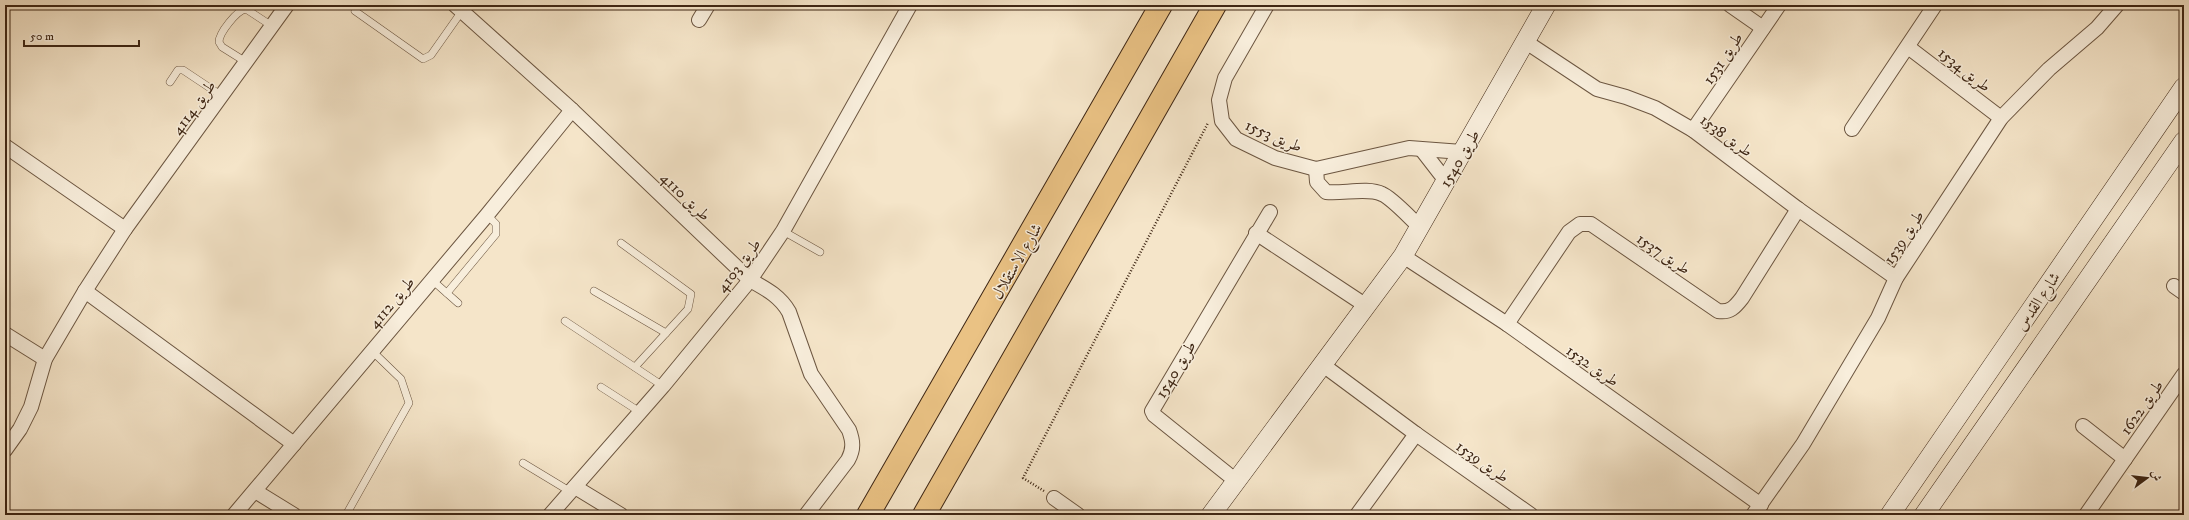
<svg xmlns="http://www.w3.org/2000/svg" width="2189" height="520" viewBox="0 0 2189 520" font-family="'IM FELL DW Pica',Amiri,serif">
<rect width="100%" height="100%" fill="#f5e5c9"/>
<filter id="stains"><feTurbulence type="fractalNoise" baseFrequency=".005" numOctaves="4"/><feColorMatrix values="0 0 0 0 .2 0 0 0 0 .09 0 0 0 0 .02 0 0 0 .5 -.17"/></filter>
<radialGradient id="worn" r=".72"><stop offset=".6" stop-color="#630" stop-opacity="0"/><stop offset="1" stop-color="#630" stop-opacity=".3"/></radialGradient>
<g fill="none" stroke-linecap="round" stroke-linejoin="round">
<defs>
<g id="lane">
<polyline points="355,11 423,59 431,55 462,11"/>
<path d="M246 62 222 47 219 42C219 33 237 10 246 9L272 26"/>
<polyline points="170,82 178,70 183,70 222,96"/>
<polyline points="783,231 820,252"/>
<polyline points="621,243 691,294 688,309 635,367"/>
<polyline points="432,280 458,303"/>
<polyline points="594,291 666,333"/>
<polyline points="447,293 496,234 496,224 487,215"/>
<polyline points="565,321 663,386"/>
<polyline points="601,387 640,412"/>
<polyline points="523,463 571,492"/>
<polyline points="346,515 409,403 401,379 372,351"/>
</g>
<g id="street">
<path d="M455 5 572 110 750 280C766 289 780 296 789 312L811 374 849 430C853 441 854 449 848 460L806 515"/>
<polyline points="1267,5 1225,78 1219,100 1222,121 1236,139 1275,158 1316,169 1409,148 1462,152"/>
<polyline points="1730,5 1763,28"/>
<polyline points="699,20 708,5"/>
<polyline points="1526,42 1597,89 1626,97 1655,108 1693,130 1798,209 1896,278"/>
<polyline points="1908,47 2001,118"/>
<polyline points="1852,129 1935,5"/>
<polyline points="1693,130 1779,5"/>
<polyline points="5,146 125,229"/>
<polyline points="1422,150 1446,181"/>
<path d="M1316 169 1317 182 1326 192C1342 194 1368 187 1382 194 1392 198 1411 219 1420 227"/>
<polyline points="1256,233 1365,305"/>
<polyline points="1403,256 1507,324 1761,505"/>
<polyline points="2174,286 2184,293"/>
<polyline points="85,291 294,444"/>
<path d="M1507 324 1569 232 1580 224H1591L1718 311C1730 313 1735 307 1742 298L1798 209"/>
<polyline points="5,334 45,359"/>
<polyline points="1323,365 1416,434 1531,515"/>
<polyline points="2083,426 2125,459"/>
<polyline points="5,450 20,429 31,407 45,359 85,291 125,229 287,5"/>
<polyline points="1235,480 1154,415 1152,411 1270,212"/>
<polyline points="575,487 621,515"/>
<polyline points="255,491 294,515"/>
<polyline points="1054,498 1078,515"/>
<polyline points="234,515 487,215 572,110"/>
<polyline points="550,515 663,386 750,280 783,231 910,5"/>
<polyline points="1357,515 1416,434"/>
<polyline points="1753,515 1803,444 1878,318 1896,278 2001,118 2049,69 2097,28 2117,5"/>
<polyline points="2086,515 2184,374"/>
</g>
<g id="secondary">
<polyline points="1211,515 1403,256 1546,5"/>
<polyline points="1890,515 2184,87"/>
<polyline points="1924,515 2184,141"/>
</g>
<g id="primary">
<polyline points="868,515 1161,5"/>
<polyline points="924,515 1215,5"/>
</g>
</defs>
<use href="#lane" stroke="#6c5641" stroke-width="8"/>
<use href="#street" stroke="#6c5641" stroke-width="16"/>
<use href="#secondary" stroke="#3e2614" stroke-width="20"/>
<use href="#primary" stroke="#3e2614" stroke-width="24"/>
<polyline stroke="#3e2614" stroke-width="2.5" stroke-dasharray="1 2" stroke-linecap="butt" points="1044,491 1023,478 1208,123"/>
<use href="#lane" stroke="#f8eedc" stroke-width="7"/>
<use href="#street" stroke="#f8eedc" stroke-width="14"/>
<use href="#secondary" stroke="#f8eedc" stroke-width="19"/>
<use href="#primary" stroke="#eac284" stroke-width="22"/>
</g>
<g text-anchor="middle" stroke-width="3" stroke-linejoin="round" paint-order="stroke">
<g font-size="16" fill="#3e2614" stroke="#f8eedc">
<text transform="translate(1722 58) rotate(-56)" y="6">طريق 1531</text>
<text transform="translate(1965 69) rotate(38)" y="6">طريق 1534</text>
<text transform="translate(193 107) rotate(-54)" y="6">طريق 4114</text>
<text transform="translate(1274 135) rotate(23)" y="6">طريق 1553</text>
<text transform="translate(1727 135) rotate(36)" y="6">طريق 1538</text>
<text transform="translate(1459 158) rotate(-60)" y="6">طريق 1540</text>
<text transform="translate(686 196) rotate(44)" y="6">طريق 4110</text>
<text transform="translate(1903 237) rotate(-57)" y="6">طريق 1539</text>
<text transform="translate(1664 253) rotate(34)" y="6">طريق 1537</text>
<text transform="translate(1016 261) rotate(-60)" y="6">شارع الاستقلال</text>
<text transform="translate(738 265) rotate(-53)" y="6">طريق 4103</text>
<text transform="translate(2037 301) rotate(-56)" y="6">شارع القدس</text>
<text transform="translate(391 302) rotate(-50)" y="6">طريق 4112</text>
<text transform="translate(1593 365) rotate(35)" y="6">طريق 1532</text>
<text transform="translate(1175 369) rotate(-59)" y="6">طريق 1540</text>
<text transform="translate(2141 407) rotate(-55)" y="6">طريق 1622</text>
<text transform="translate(1483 461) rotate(35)" y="6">طريق 1539</text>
</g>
</g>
<rect width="2189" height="520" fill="none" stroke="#f5e5c9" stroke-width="20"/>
<rect x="6" y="6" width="2177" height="508" fill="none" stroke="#3e2614" stroke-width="2"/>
<rect x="10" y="10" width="2169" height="500" fill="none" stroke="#3e2614"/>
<g transform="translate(2147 478) rotate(75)" stroke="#f8eedc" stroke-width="3" paint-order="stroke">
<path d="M0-3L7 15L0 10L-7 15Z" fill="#3e2614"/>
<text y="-6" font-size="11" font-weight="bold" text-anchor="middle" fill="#3e2614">ش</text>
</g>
<path d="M24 40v6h115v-6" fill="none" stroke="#3e2614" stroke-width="2"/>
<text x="30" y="40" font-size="12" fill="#3e2614" stroke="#f8eedc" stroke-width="3" paint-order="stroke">50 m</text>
<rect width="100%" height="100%" filter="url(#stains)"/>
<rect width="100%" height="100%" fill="url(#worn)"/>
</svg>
